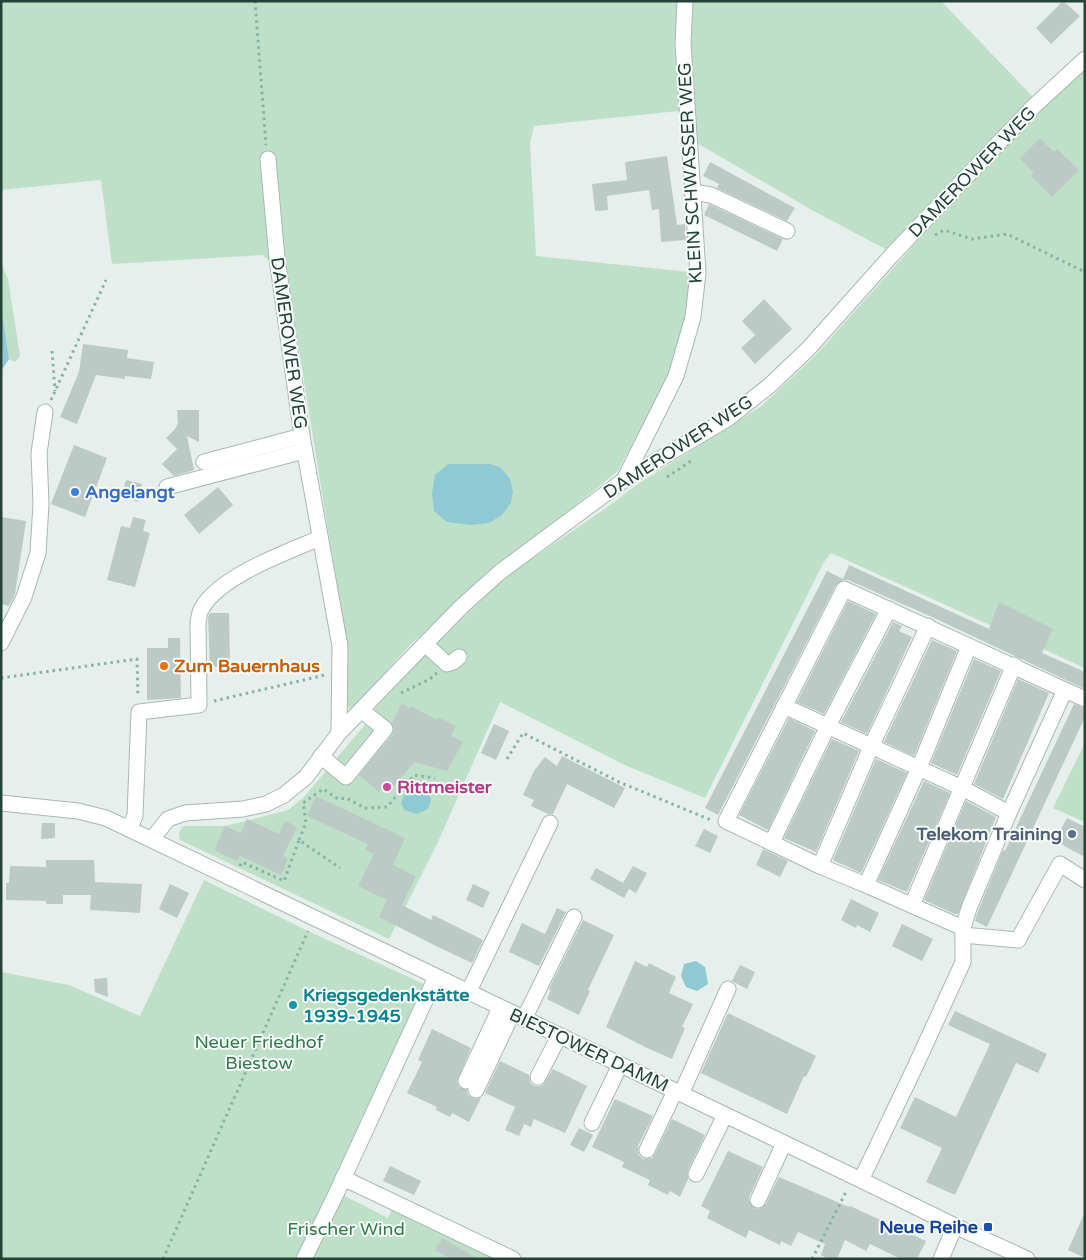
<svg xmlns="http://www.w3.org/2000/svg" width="1086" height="1260" viewBox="0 0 1086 1260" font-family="'Varela Round',sans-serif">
<rect width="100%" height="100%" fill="#e6efeb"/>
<g fill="#bfe0c8">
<polygon points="1,1 941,1 1034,98 887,250 810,209 690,139 688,110 534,126 530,143 536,256 689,272 687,314 670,373 618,471 498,568 410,645 350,711 347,704 346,642 288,281 263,255 112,264 101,180 1,190"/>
<path d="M1085 69V668L831 553 824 562 705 798 627 766 500 702 438 842 389 939 180 840C178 834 179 830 184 826H225L288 810 304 797 373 715 371 713 424 655 504 578 606 508 638 484 760 407 815 356 937 219 1038 112Z"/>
<polygon points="1,263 8,279 20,356 15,362 9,359 1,306"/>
<polygon points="1085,743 1085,822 1053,808"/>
<polygon points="204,880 308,931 426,985 337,1192 388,1218 393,1207 500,1259 1,1259 1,972 69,985 140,1016"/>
</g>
<g fill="#8ec9d4">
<polygon points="1,306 9,359 1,371"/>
<polygon points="448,464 490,464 500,467 510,479 513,491 511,503 502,515 489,523 470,525 447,522 434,511 432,493 435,475"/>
<polygon points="420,785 428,786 431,800 428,809 417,814 404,810 401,803 407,788"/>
<polygon points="696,961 705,967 708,984 697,991 686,987 681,976 684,964"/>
</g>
<g fill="#bbcac4">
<polygon points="1063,1 1080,16 1051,44 1036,28"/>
<polygon points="1040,138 1054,152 1057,149 1079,170 1052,197 1031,176 1034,173 1020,158"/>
<polygon points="667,156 677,225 685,224 686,240 661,242 659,209 652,210 649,190 607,196 608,210 595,211 592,184 627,180 625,162"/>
<polygon points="710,162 795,208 787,221 717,188 719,184 703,176"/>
<polygon points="709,204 783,239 777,251 704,215"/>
<polygon points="764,299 792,329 755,364 741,348 755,335 742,321"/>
<polygon points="83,344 128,350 127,358 154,362 151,379 125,376 125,379 96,375 77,424 60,417 79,372"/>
<polygon points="177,410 199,410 199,442 187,436 194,470 174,476 162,464 177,449 166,438 175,429 178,423"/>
<polygon points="74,445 107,458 85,517 51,504"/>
<polygon points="126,480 142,484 138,502 121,497"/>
<polygon points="218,487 233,505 199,534 184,515"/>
<polygon points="1,517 26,521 15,594 9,606 1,604"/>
<polygon points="133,517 146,520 143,531 150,533 135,587 107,580 121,526 130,528"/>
<polygon points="849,565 989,629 999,602 1053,629 1042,653 1085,672 1085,689 932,617 848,580 843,580 836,585 718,815 705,808 827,571 843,579"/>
<polygon points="848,601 876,614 824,714 797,702"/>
<polygon points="210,613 229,613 230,666 210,667 208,617"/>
<polygon points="893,622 902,626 899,631 912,637 867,734 841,722"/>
<polygon points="168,638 180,638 181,698 147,700 147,648 168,648"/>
<polygon points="932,640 957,651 914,756 884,742"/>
<polygon points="974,659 1001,671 957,775 931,763"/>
<polygon points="1018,679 1049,693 1003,799 974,784"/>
<polygon points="402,703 410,708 411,706 437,720 438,717 456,726 451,736 463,742 447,771 414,762 389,792 383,787 379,792 359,775 393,734 394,730 392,723"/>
<polygon points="1074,704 1085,708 1085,717 987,927 975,921 978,911 1003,850 1005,851"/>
<polygon points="789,718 815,731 768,830 739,815"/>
<polygon points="494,724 509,731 496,760 481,753"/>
<polygon points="832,739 859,751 816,852 784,838"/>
<polygon points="562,756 625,788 614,808 567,784 553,814 548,814 531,806 534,800 523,795 534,771 545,757 557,766"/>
<polygon points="876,759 907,773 861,873 833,860"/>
<polygon points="924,781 950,793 907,892 878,880"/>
<polygon points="316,796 405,838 393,865 416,876 402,905 431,920 433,915 483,940 472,963 434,945 379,917 387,900 358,886 374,854 365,850 368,844 307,816"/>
<polygon points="966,801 996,817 958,914 955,914 924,900"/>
<polygon points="1067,818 1085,827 1085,857 1055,841"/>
<polygon points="247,819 279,834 285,821 297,827 283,856 288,859 281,875 240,856 237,861 214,850 225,826 241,833"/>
<polygon points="42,823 55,823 55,838 41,839"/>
<polygon points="704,829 718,836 710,853 695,846"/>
<polygon points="763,849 788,861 780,877 756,865"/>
<polygon points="46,860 94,860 95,882 142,884 140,913 90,910 91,895 63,895 63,904 46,904 46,901 6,900 6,883 9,883 10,866 46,867"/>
<polygon points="633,866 647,873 636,893 629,889 624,898 590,879 596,868 623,883"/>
<polygon points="170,884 189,893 177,918 159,909"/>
<polygon points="473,884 490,892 483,908 466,900"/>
<polygon points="851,899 879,913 870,932 857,925 856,928 841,920"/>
<polygon points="557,908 566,912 539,966 509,952 522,923 545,934"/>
<polygon points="583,920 614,935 588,990 590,991 579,1015 547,999 551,990 549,989"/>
<polygon points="902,924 933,939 922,961 892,946"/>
<polygon points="635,961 647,967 649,963 676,977 669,993 693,1004 682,1027 685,1028 672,1059 645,1047 606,1027"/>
<polygon points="740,965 755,972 747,989 732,981"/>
<polygon points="107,978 108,997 95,992 94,979"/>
<polygon points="955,1011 1047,1054 1038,1073 1016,1063 955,1195 926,1182 942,1148 900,1128 915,1097 956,1117 990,1044 948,1025"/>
<polygon points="728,1013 816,1056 806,1077 804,1076 787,1114 701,1073"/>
<polygon points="432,1029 471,1048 457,1081 459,1087 467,1090 468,1095 472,1098 476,1099 481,1098 469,1122 452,1113 450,1117 436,1110 437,1107 407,1093 422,1062 418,1060"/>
<polygon points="500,1061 529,1075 530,1082 534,1086 539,1086 543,1085 553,1069 587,1086 565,1133 534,1119 531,1127 524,1124 519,1136 505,1130 515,1107 485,1093"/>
<polygon points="615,1099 653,1116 638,1146 639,1155 643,1159 652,1158 655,1154 672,1119 705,1135 688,1170 688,1179 680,1197 670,1191 668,1195 648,1185 650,1180 622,1167 624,1162 592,1147"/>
<polygon points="579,1128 593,1135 584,1152 570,1145"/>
<polygon points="728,1151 763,1167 749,1197 749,1201 754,1208 759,1209 766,1204 779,1177 849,1207 850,1206 926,1241 917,1259 901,1259 870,1244 866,1251 845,1240 837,1259 828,1259 821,1255 825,1244 798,1232 791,1246 781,1241 780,1245 749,1230 746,1238 707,1218 710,1211 701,1206"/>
<polygon points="390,1166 421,1181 414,1195 383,1181"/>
<polygon points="1085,1212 1085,1258 1068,1250"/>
<polygon points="442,1238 478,1259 451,1259 435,1250"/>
</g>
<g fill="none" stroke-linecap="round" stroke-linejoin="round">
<defs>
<g id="minor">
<polyline points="268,159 277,258 302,436 340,646 339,733"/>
<polyline points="693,192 711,195 787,231"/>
<polyline points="204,462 302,436"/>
<polyline points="624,480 676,376 693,317 698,273 683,43 685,1"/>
<polyline points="167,487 304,451"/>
<polyline points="1,643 24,597 38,553 41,504 39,453 45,412"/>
<polyline points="425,644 447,664 453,662 459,657"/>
<polyline points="1065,690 1085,699"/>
<polyline points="784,706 962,788 1009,813"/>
<polyline points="321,756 346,777 385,729 361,710"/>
<polyline points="1,803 78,811 106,818 861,1180 955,1226 1027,1259"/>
<path d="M129 829 135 816 139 712 199 705 198 623C199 618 199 612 202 608 220 576 287 552 320 538"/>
<polyline points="152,839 168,819 185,813 243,809 266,804 284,795 306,777 339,733 385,685 461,607 500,572 624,480 727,419 769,386 808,349 891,256 1033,107 1085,59"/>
<polyline points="772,842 828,726 889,609"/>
<polyline points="820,866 871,747 928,626"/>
<polyline points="866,885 919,768 969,646"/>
<polyline points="912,905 1014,665"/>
<polyline points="963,935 1018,940 1060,864 1085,880"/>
<polyline points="468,993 550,823"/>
<polyline points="524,1019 574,917"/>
<polyline points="538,1077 559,1036"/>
<polyline points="466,1081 500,1008"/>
<polyline points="476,1090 512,1014"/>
<polyline points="681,1094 728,989"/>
<polyline points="592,1123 620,1065"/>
<polyline points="647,1150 675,1091"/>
<polyline points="696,1174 725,1115"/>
<polyline points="343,1178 513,1259"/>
<polyline points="861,1180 915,1067 963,962 963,928 969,908 1009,813 1065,690 844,589 726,821 820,866 866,885 963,928"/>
<polyline points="758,1200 784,1143"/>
<polyline points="304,1259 337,1192 436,977"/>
<polyline points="941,1259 955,1226"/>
</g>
</defs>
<use href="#minor" stroke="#a8b8b2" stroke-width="17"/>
<g stroke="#86b3a5" stroke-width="3" stroke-dasharray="2.5 4" stroke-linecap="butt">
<polyline points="255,1 266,145"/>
<polyline points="935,235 944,230 972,239 1007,234 1085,272"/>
<polyline points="52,351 55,391"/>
<polyline points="51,400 106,280"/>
<polyline points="667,477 691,461"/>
<polyline points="1,678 137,659 138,697"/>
<polyline points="401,693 430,679 437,673"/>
<polyline points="214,701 325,675"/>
<polyline points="507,759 523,733 619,782 711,820"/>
<polyline points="299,840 306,823 303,803 323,789 338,799 346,798 365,808 387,807 414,775 435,778"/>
<polyline points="240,866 242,862 284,881 299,840 340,868"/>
<polyline points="163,1259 308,931"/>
<polyline points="812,1259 847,1190"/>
</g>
<use href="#minor" stroke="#fff" stroke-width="15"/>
</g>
<circle fill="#3f7fe0" stroke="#f7fbf9" stroke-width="2" cx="75" cy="492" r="5"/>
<circle fill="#e8710a" stroke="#f7fbf9" stroke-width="2" cx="164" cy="666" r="5"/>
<circle fill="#d1479c" stroke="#f7fbf9" stroke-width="2" cx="387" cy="787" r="5"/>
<circle fill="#5c6f8a" stroke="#f7fbf9" stroke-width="2" cx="1072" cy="834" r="5"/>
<circle fill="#0f9aa8" stroke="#f7fbf9" stroke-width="2" cx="293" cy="1005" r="5"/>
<rect fill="#1a4fb4" stroke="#f7fbf9" stroke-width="2" x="983" y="1222" width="10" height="10" rx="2.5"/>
<g text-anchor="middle" stroke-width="4" stroke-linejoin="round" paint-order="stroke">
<g font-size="18" fill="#24423a" stroke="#f7fbf9">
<text transform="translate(972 172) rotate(-46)" y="6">DAMEROWER WEG</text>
<text transform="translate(690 173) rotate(-93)" y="6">KLEIN SCHWASSER WEG</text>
<text transform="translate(289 343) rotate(82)" y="6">DAMEROWER WEG</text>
<text transform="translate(678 447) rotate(-33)" y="6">DAMEROWER WEG</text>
<text transform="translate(589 1050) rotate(25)" y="6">BIESTOWER DAMM</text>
</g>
<g font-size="18" font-weight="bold" fill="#366cbe" stroke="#f7fbf9" text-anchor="start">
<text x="85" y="498">Angelangt</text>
</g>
<g font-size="18" font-weight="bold" fill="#c56008" stroke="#f7fbf9" text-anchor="start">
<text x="174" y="672">Zum Bauernhaus</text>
</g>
<g font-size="18" font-weight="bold" fill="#b23c85" stroke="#f7fbf9" text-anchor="start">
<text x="397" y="793">Rittmeister</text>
</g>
<g font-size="18" font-weight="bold" fill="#4e5e75" stroke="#f7fbf9" text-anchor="end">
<text x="1062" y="840">Telekom Training</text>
</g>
<g font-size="18" font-weight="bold" fill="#0d838f" stroke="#f7fbf9" text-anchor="start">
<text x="303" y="1001">Kriegsgedenkstätte<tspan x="303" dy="21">1939-1945</tspan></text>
</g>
<g font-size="18" fill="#2d7a4b" stroke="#f7fbf9">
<text x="259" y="1048">Neuer Friedhof<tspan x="259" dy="21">Biestow</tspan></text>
<text x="346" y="1235">Frischer Wind</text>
</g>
<g font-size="18" font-weight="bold" fill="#164399" stroke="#f7fbf9" text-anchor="end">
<text x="978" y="1233">Neue Reihe</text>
</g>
</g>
<rect width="1086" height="1260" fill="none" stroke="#24423a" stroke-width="5"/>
</svg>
